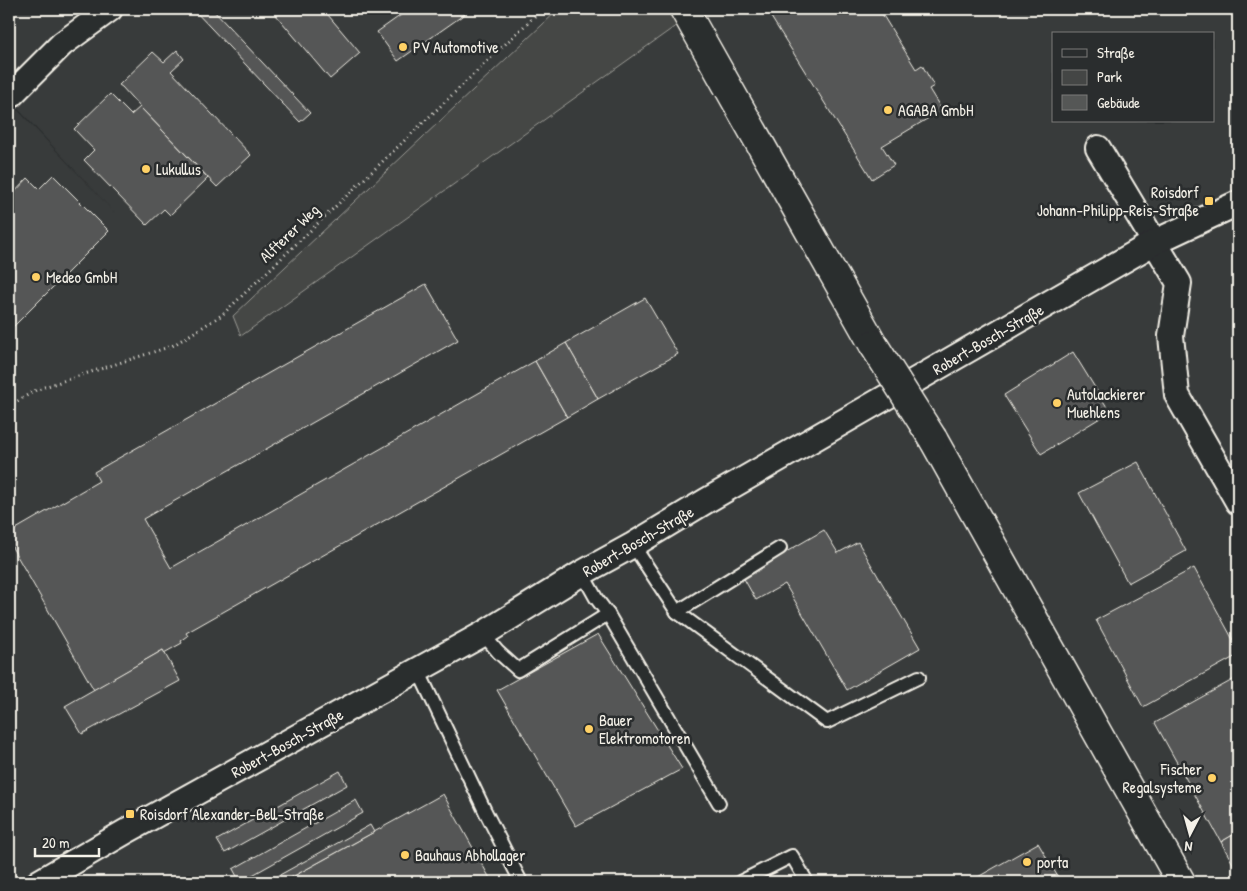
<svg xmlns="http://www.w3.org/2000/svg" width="1247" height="891" viewBox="0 0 1247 891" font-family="'Patrick Hand',sans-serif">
<rect width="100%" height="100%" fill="#2a2d2e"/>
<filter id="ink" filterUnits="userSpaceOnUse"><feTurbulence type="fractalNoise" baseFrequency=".02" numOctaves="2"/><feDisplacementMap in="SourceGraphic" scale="10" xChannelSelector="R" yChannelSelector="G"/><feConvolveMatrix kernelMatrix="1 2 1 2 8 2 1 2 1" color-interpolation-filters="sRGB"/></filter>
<g filter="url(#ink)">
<path fill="#373a3a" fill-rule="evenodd" d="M9 9H668L677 25 702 9H1238V882H9V101L114 212 9 99ZM1053 34H1213V121H1053Z"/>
<polygon fill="#444645" stroke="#9c9c96" points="559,9 669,9 677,25 241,336 233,316"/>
<g fill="#555756" stroke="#f4f1e8">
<polygon points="193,9 212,9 310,113 300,122"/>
<polygon points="271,9 323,9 360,53 330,79"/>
<polygon points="396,9 472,9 398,61 377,32 401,15"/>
<polygon points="766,9 879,9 916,69 922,65 934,86 929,89 942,110 882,146 894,165 872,179"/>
<polygon points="177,50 184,59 171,71 251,155 217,187 140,107 122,87 119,85 153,52 164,62"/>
<polygon points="110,94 131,115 140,107 208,178 170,215 164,209 147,225 84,160 94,150 74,129"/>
<polygon points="53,175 109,231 9,331 9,198 28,178 39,189"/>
<polygon points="426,284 458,340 143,519 171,568 535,361 567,417 186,633 188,636 181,641 182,643 164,653 163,650 94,690 9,542 9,533 99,481 94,472"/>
<polygon points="645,298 678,354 598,399 566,343"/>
<polygon points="566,343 598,399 567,417 535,361"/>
<polygon points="1073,352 1110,412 1041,454 1004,395"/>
<polygon points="1138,462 1186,551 1128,583 1079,493"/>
<polygon points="824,530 838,553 858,542 920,648 847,690 785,584 756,600 743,577"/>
<polygon points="1194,568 1238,649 1238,655 1143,707 1096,620"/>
<polygon points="598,634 682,769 576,826 497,690"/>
<polygon points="163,650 180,681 82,734 65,706"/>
<polygon points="1238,677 1238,832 1221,842 1155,723"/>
<polygon points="340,771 347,785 225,853 217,840"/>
<polygon points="443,794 492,882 283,882 425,804"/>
<polygon points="356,800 363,813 240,882 233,869"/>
<polygon points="370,825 374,832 283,882 267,882"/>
<polygon points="1238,832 1238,873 1221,842"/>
<polygon points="1038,843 1061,882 969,882"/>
</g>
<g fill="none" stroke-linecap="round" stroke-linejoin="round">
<defs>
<g id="service">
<polyline points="633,545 677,612 780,548"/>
<polyline points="677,612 827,722 919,677"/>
<polyline points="608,614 719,803"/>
<polyline points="483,634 498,652 518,670 608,614 596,598 582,573"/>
<polyline points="418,670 485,811 521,882"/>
<polyline points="740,882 792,856 807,882"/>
</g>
<g id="minor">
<polyline points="9,97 62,44 110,9"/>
<polyline points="1098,148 1179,283 1171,336 1177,395 1238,502"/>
<polyline points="39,882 125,832 483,634 582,573 633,545 706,501 1155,242 1238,203"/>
</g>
<g id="secondary">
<polyline points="684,9 873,344"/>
<polyline points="933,439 1181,882"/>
</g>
</defs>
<use href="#service" stroke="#f4f1e8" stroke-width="16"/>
<use href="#minor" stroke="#f4f1e8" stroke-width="28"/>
<use href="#secondary" stroke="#f4f1e8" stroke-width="31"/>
<polyline stroke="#f4f1e8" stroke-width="3" stroke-dasharray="1 4" stroke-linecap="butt" points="9,406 38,389 172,346 222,315 542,9"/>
<use href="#service" stroke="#2a2d2e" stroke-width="12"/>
<use href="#minor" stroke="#2a2d2e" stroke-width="24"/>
<use href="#secondary" stroke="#2a2d2e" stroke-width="28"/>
<defs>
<polyline id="secondary-bridge" points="873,344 933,439"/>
</defs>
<use href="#secondary-bridge" stroke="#f4f1e8" stroke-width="31" stroke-linecap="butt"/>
<use href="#secondary-bridge" stroke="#2a2d2e" stroke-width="28"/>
</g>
</g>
<g fill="#ffd166" stroke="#2a2d2e" stroke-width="2">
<circle cx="403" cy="47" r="5"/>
<circle cx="888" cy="110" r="5"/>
<circle cx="146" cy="169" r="5"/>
<rect x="1204" y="196" width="10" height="10" rx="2.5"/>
<circle cx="36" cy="277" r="5"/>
<circle cx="1057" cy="403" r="5"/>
<circle cx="589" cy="729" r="5"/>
<circle cx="1212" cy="778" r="5"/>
<rect x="125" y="809" width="10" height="10" rx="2.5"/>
<circle cx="405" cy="855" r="5"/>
<circle cx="1027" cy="862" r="5"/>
</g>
<g text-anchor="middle" stroke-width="5" stroke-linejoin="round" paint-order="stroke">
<g font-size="16" fill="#f4f1e8" stroke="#2a2d2e" text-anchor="start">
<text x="413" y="53">PV Automotive</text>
<text x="898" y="116">AGABA GmbH</text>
<text x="156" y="175">Lukullus</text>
<text x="1199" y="198" text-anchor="end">Roisdorf<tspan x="1199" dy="18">Johann-Philipp-Reis-Straße</tspan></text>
<text x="46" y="283">Medeo GmbH</text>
<text x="1067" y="400">Autolackierer<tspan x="1067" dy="18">Muehlens</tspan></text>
<text x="599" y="726">Bauer<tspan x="599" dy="18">Elektromotoren</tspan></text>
<text x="1202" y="775" text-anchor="end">Fischer<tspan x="1202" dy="18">Regalsysteme</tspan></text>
<text x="140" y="820">Roisdorf Alexander-Bell-Straße</text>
<text x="415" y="861">Bauhaus Abhollager</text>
<text x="1037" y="868">porta</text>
</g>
<g font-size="16" fill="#f4f1e8" stroke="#2a2d2e">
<text transform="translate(289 233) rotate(-44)" y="6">Alfterer Weg</text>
<text transform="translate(988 339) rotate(-30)" y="6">Robert-Bosch-Straße</text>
<text transform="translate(638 541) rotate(-30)" y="6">Robert-Bosch-Straße</text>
<text transform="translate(287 743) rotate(-29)" y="6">Robert-Bosch-Straße</text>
</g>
</g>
<rect width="1247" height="891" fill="none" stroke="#2a2d2e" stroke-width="30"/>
<rect x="15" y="15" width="1217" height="861" fill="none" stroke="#f4f1e8" stroke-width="2" filter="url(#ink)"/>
<rect x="1052" y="32" width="162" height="90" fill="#2a2d2e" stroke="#7b7b78"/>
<rect x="1062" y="49" width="25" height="8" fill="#2a2d2e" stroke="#7b7b78"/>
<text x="1097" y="58" font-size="15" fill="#f4f1e8">Straße</text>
<rect x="1062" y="70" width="25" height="15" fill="#444645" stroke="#7b7b78"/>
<text x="1097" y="82" font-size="15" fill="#f4f1e8">Park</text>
<rect x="1062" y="95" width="25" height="15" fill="#555756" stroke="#7b7b78"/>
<text x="1097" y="108" font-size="15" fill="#f4f1e8">Gebäude</text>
<g transform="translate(1190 834) rotate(186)" stroke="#2a2d2e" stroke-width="4" paint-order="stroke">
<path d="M0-4L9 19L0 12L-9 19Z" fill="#f4f1e8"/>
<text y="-8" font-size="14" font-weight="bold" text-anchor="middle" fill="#f4f1e8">N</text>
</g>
<path d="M35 848v8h64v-8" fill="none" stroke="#f4f1e8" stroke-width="2.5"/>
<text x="42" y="848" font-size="15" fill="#f4f1e8" stroke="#2a2d2e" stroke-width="4" paint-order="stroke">20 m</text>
</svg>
